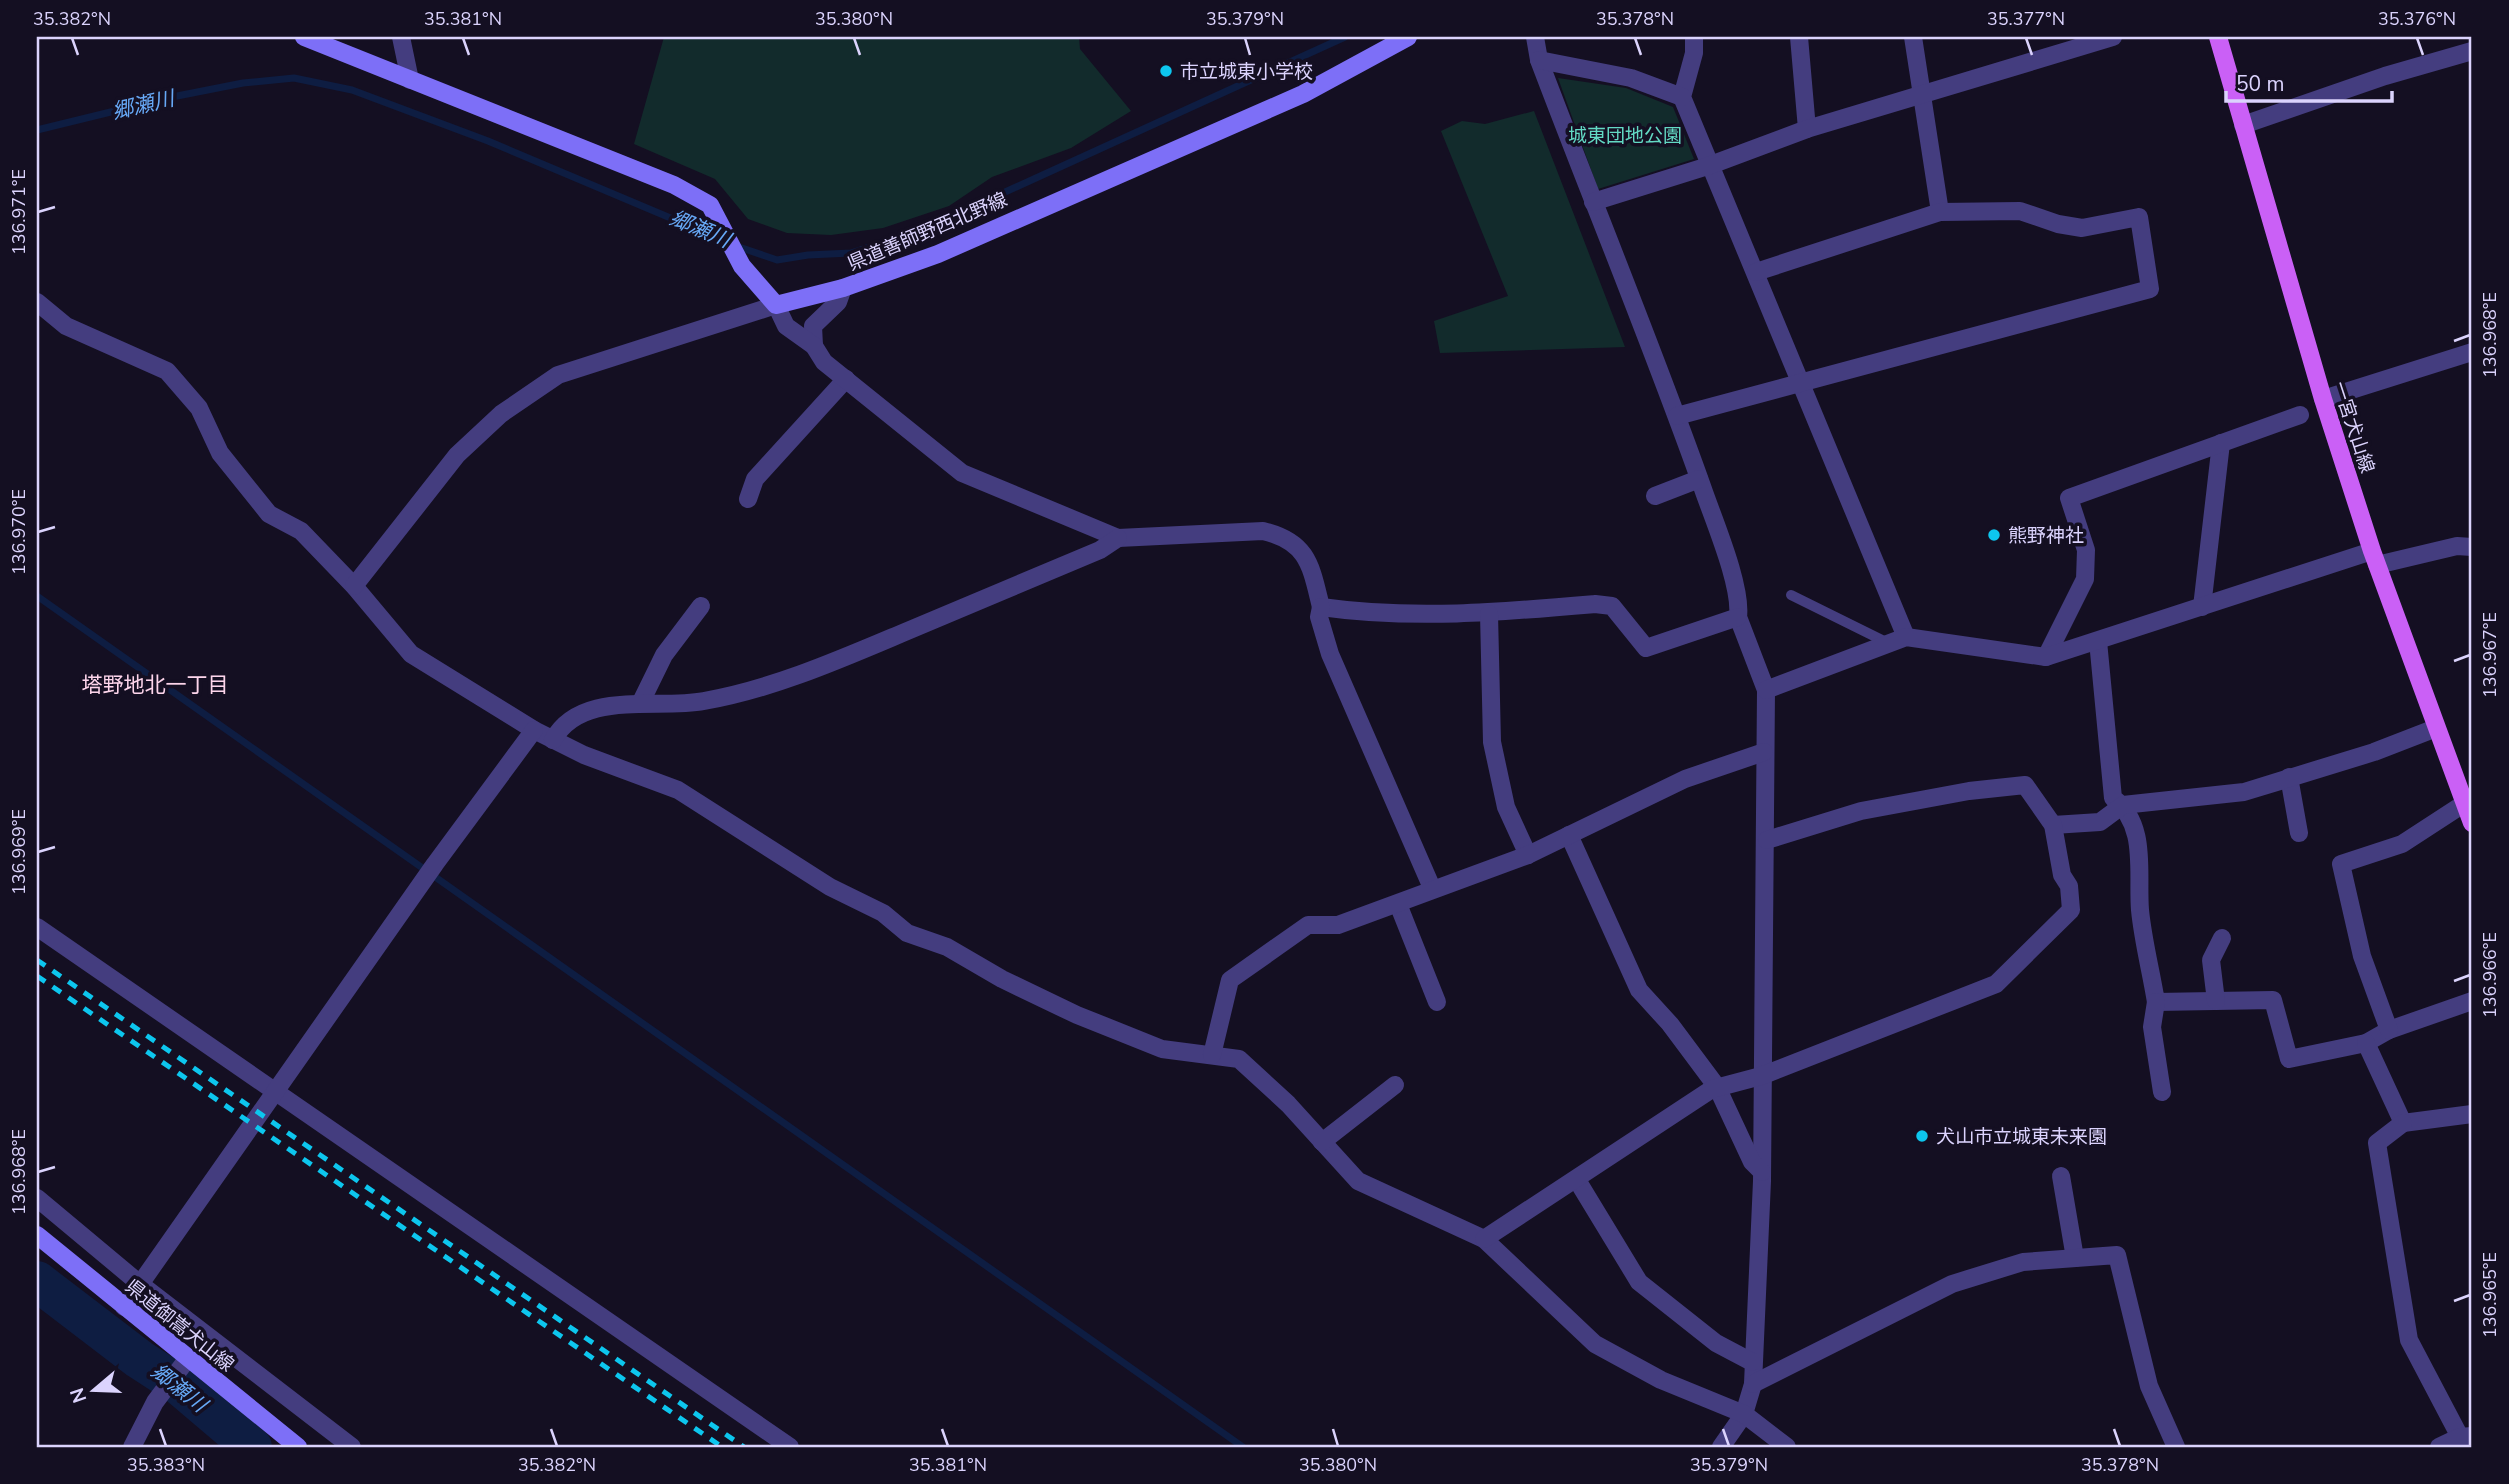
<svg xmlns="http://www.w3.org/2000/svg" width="2509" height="1484" viewBox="0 0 2509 1484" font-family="'Nunito Sans','Noto Sans JP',sans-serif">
<rect width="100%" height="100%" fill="#140f22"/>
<g fill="#122b2c">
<polygon points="664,37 1079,37 1080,49 1131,111 1071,148 992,177 949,206 883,228 831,235 787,233 748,219 715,179 634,144"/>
<polygon points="1558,78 1626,88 1673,107 1694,159 1598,189"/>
<polygon points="1534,111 1625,347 1440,353 1434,321 1508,296 1441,131 1462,121 1485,124"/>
</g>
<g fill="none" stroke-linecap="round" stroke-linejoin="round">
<g stroke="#0e1d42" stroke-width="7">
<polyline points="37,130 172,97 243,83 294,78 352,90 488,141 725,241"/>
<polyline points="736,246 777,260 808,255 851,253 924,229 1345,37"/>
<polyline points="37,596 1243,1447"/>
</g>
<polyline stroke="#0e1d42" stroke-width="40" points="37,1281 139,1359 179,1385 252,1447"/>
<polyline stroke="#443d7f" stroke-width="10" points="1791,595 1886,642"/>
<g stroke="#443d7f" stroke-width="18">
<polyline points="401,37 410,80"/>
<path d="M1535 37 1539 60C1593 203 1652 345 1703 489 1714 521 1742 586 1738 617L1766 690 1762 1181 1753 1384 1744 1414 1721 1447"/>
<polyline points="1694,37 1694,53 1682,97 1906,637"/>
<polyline points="1799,37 1807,129"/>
<polyline points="1913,37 1940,212"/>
<polyline points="1539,60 1631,78 1682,97"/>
<polyline points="2243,125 2385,76 2472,51"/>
<polyline points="1593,202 1708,166 1807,129 2113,37"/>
<polyline points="37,302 66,326 167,371 199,408 220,453 269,514 301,531 354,586 411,654 534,730 584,755 678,790 830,887 883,913 907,933 947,947 1002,979 1077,1015 1162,1049 1239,1059 1288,1104 1358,1181 1484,1239 1595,1344 1661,1380 1744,1414 1787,1447"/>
<polyline points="814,346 813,326 838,302 843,288"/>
<polyline points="2323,399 2472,352"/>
<polyline points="1677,416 2150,289 2139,217 2082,228 2058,224 2020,211 1940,212 1756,272"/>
<polyline points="1655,496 1699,479"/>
<polyline points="748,499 755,479 846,379"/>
<polyline points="2377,565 2457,546 2472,547"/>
<path d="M354 586 457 455 501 414 558 375 776 305 786 326 814 346 824 362 962 473 1118 538 1263 531C1309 542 1311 567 1321 607 1413 620 1503 612 1595 604L1612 606 1646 648 1738 617"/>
<polyline points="1321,607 1319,617 1330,654 1432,888"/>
<polyline points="2202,607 2221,443"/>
<polyline points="1489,614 1492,742 1506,807 1528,855"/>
<path d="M2098 641 2113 798C2148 825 2137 872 2140 910 2143 941 2151 971 2156 1002L2273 1000 2289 1059 2366 1043 2389 1030 2472 1001"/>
<polyline points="2046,657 2085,579 2086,550 2069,498 2300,415"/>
<polyline points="1766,690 1906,637 2046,657 2372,551"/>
<polyline points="641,702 664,655 701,606"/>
<path d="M553 740C581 689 656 710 704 701 773 689 841 659 905 632 970 605 1035 577 1100 550L1118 538"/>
<polyline points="2289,777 2299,833"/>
<polyline points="2053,825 2100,822 2123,805 2244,792 2374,752 2436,728"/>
<polyline points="1569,835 1639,990 1670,1024 1717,1087 1752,1162 1762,1172"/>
<polyline points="1398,904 1437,1002"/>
<polyline points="37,927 790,1447"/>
<polyline points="2216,1001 2211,960 2222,938"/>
<polyline points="2156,1002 2152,1027 2162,1092"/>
<polyline points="2389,1030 2362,956 2341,864 2402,844 2465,803"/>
<polyline points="2366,1043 2403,1123 2472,1114"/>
<polyline points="1212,1055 1230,980 1308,925 1338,925 1528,855 1685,779 1764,752"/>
<polyline points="2403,1123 2377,1143 2409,1340 2460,1437"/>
<polyline points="1322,1142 1395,1085"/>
<polyline points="2061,1176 2075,1258"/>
<polyline points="1577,1180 1639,1282 1716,1343 1752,1362"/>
<polyline points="37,1198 140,1284 352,1447"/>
<polyline points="1484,1239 1712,1089 1761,1076 1996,984 2071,910 2069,886 2062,875 2053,825 2025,785 1969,791 1861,811 1767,840"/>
<polyline points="124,1307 435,864 534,730"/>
<polyline points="1753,1384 1952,1284 2023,1262 2117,1255 2149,1386 2176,1447"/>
<polyline points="132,1447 155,1402 188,1358"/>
<polyline points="2439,1447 2460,1437 2472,1436"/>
</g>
<g stroke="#7d6ff7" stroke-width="18">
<polyline points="304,37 674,185 710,205 742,266 776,305 843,288 938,254 1303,94 1408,37"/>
<polyline points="37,1235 298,1447"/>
</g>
<polyline stroke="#ca60f6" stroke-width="18" points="2218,37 2323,399 2372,551 2472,823"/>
<g stroke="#0dc6ee" stroke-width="5" stroke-dasharray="10 9" stroke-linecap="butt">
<polyline points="37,960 744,1447"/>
<polyline points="37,976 722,1447"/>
</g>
</g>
<path fill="none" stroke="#dbd3fd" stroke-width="2.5" d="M72 38 78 55M463 38 469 55M854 38 860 55M1245 38 1250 55M1635 38 1641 55M2026 38 2032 55M2417 38 2423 55M38 212 55 207M2454 341 2470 335M38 532 55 527M2454 661 2470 655M38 852 55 847M2454 981 2470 975M38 1172 55 1167M2454 1301 2470 1295M160 1429 166 1446M551 1429 557 1446M942 1429 948 1446M1333 1429 1338 1446M1723 1429 1729 1446M2114 1429 2120 1446"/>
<g fill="#0dc6ee" stroke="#140f22" stroke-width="2.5">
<circle cx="1166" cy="71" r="7"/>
<circle cx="1994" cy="535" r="7"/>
<circle cx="1922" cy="1136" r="7"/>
</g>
<g text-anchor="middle" stroke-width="7" stroke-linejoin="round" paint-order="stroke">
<g font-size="19" fill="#dbd3fd" stroke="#140f22" text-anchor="start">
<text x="1180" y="78">市立城東小学校</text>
<text x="2008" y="542">熊野神社</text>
<text x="1936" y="1143">犬山市立城東未来園</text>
</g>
<g font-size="19" fill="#63d9c4" stroke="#140f22">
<text x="1625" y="142">城東団地公園</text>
</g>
<g font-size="19" fill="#dbd3fd" stroke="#140f22">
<text transform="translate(927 231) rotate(-23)" y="7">県道善師野西北野線</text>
<text transform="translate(2354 427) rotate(72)" y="7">一宮犬山線</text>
<text transform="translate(180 1325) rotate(39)" y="7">県道御嵩犬山線</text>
</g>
<g font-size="21" font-style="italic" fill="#67a9f7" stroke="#140f22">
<text transform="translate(143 105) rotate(-13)" y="7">郷瀬川</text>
<text transform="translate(700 229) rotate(23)" y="7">郷瀬川</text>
<text transform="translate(179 1388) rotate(38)" y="7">郷瀬川</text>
</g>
<g font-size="21" fill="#fdd5eb" stroke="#140f22">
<text x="155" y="692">塔野地北一丁目</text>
</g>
</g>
<rect width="2509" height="1484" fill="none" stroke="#140f22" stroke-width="77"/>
<g transform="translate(94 1390) rotate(251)" stroke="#140f22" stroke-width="5" paint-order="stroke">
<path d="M0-5L12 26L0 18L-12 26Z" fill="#dbd3fd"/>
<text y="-10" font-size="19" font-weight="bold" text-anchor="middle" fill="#dbd3fd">N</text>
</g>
<path d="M2226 91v10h166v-10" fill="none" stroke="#dbd3fd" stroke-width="3.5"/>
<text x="2236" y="91" font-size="21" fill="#dbd3fd" stroke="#140f22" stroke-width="5" paint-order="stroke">50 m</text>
<rect x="38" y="38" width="2432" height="1408" fill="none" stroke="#dbd3fd" stroke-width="2.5"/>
<g font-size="18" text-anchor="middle" fill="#dbd3fd">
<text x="72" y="25">35.382°N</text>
<text x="463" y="25">35.381°N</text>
<text x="854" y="25">35.380°N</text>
<text x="1245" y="25">35.379°N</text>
<text x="1635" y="25">35.378°N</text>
<text x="2026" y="25">35.377°N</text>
<text x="2417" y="25">35.376°N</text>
<text transform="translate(19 212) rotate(-90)" y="6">136.971°E</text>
<text transform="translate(2490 335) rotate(-90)" y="6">136.968°E</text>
<text transform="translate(19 532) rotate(-90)" y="6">136.970°E</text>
<text transform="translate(2490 655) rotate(-90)" y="6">136.967°E</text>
<text transform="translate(19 852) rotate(-90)" y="6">136.969°E</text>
<text transform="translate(2490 975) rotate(-90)" y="6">136.966°E</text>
<text transform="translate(19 1172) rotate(-90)" y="6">136.968°E</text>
<text transform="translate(2490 1295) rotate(-90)" y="6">136.965°E</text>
<text x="166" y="1471">35.383°N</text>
<text x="557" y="1471">35.382°N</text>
<text x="948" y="1471">35.381°N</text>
<text x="1338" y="1471">35.380°N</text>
<text x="1729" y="1471">35.379°N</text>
<text x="2120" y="1471">35.378°N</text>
</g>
</svg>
